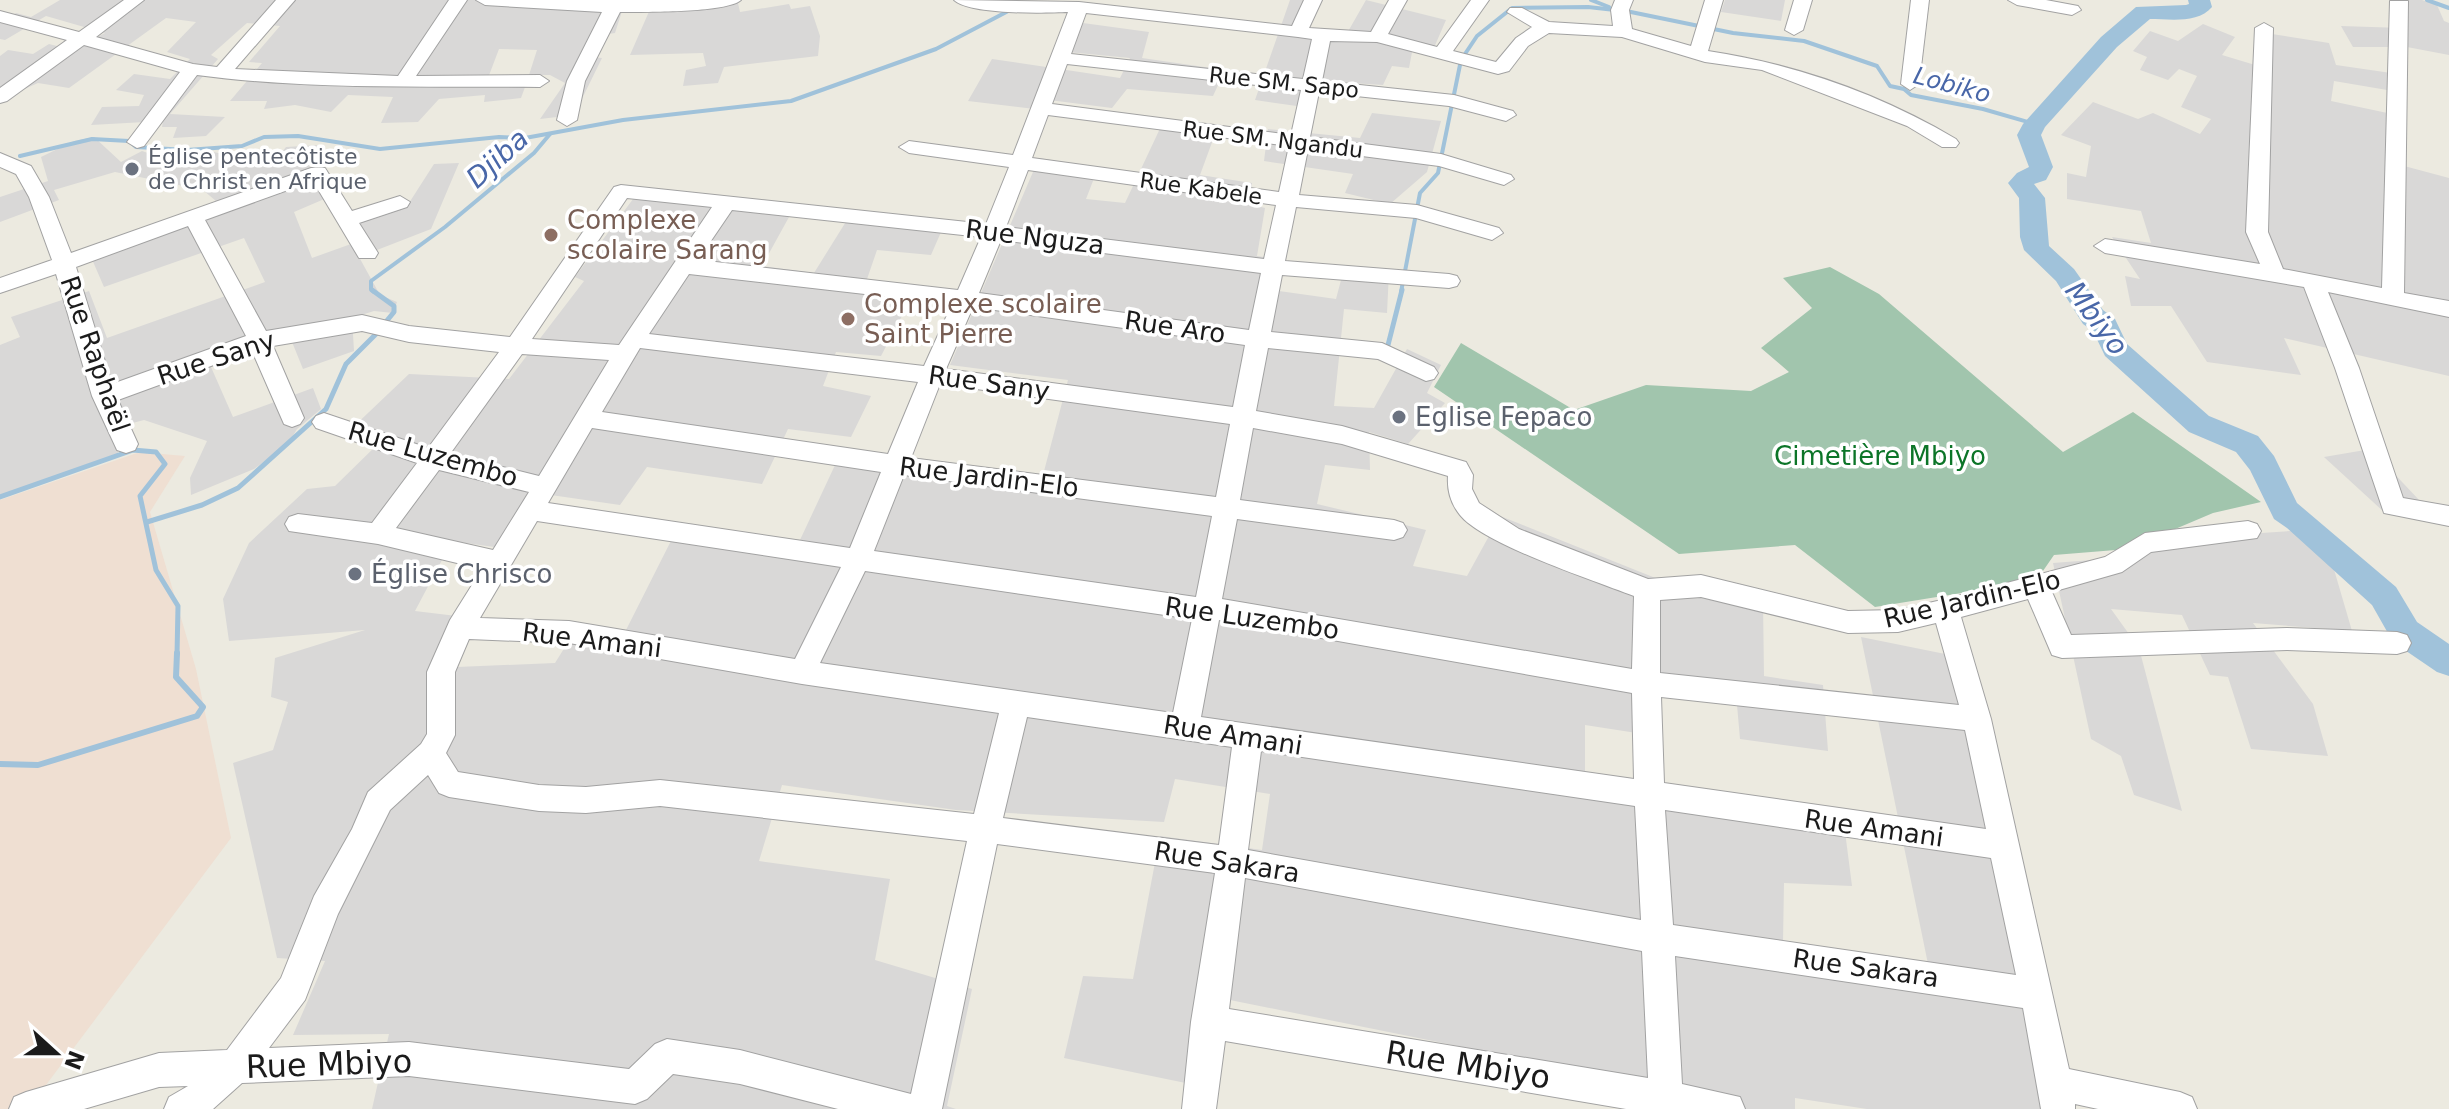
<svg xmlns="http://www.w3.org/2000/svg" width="2449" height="1109" viewBox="0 0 2449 1109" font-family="'DejaVu Sans',sans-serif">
<rect width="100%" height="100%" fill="#eceae0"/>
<g fill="#d9d8d7">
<polygon points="60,0 720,0 721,5 738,3 740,12 789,4 791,9 810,6 820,36 818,56 724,67 718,83 683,86 686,70 706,66 703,53 630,55 651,7 624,5 615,33 596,36 591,57 602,58 574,115 540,119 565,83 550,75 529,75 537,50 499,49 488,78 528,79 521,98 484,102 485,95 439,99 418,122 381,123 393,97 348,95 331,112 295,105 264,109 267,101 230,101 262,63 249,62 280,26 247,23 211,55 218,59 170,114 225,117 206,136 173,138 177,127 162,127 163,121 91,125 102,107 139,106 144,95 116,90 134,74 170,79 190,59 167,52 196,22 166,18 69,88 38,83 0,100 0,56 8,50 33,54 49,44 73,50 105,33 46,16 5,40 0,39 0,23 16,13 31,17"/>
<polygon points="1290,0 1321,0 1309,30 1346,35 1366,0 1446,20 1433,50 1413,47 1409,68 1392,66 1383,85 1319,81 1311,108 1255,100"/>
<polygon points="1725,0 1785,0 1781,21 1721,12"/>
<polygon points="2398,0 2422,0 2437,5 2444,21 2449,23 2449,55 2407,47 2353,47 2341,26 2402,28"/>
<polygon points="1083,23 1149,32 1142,58 1225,70 1213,96 1127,89 1112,108 1049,100 1043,110 968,101 992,59 1120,78 1130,58 1068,52"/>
<polygon points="2203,24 2235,37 2222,55 2265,68 2272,34 2329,43 2336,65 2391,73 2393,91 2334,81 2331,101 2392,114 2393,163 2449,178 2449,376 2284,338 2301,375 2207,362 2171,306 2131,306 2125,276 2140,279 2112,237 2151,243 2141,211 2067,199 2067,173 2086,177 2091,146 2061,135 2093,102 2138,119 2153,113 2200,134 2211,119 2181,107 2197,76 2179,69 2168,80 2140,70 2147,57 2133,51 2150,31 2178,41"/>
<polygon points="1372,113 1441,121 1427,172 1390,204 1345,193 1353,174 1264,161 1268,129 1360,138"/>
<polygon points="1164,120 1218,126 1200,175 1252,183 1250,204 1265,208 1257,256 1284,260 1279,291 1336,299 1345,265 1389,272 1387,313 1344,309 1334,406 1374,408 1407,349 1441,365 1427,393 1445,403 1408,444 1369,432 1370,470 1325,465 1317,504 1426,530 1413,566 1467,576 1500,516 1678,587 1763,602 1764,676 1823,685 1828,751 1740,739 1735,682 1654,674 1656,736 1585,725 1585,774 1843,816 1852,886 1784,883 1783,942 1928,964 1861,637 1960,657 2051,1109 1867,1109 1795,1098 1795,1109 1694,1109 1691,1093 1225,999 1210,1088 1064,1058 1083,976 1133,979 1160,836 1262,850 1270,794 1175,779 1164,822 956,810 782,785 759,861 890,879 875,960 972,989 947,1106 956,1109 372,1109 389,1034 293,1035 325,961 277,958 233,763 273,750 288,702 271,697 275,658 365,630 229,641 223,599 249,543 307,489 335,486 382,440 348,432 409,374 509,379 584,281 575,277 642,187 794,208 762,266 814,273 852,212 945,223 931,255 877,250 866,282 917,287 881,356 836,352 823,386 871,396 851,437 788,429 762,484 647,467 620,505 544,494 508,549 452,541 415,611 473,618 457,667 555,663 580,623 626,630 679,525 800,540 843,448 1043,475 1068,380 950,365 1039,158 1098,168 1086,199 1125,203"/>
<polygon points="94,137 121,162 142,151 192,168 213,152 273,163 286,147 321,145 309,165 329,197 294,212 312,258 351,244 344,224 409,203 434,164 459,163 431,229 359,257 380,295 397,302 393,313 374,311 352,318 354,351 303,369 290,337 211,367 233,417 313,388 321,409 297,429 288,444 254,469 191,495 190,478 207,441 144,420 125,425 117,456 0,495 0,345 20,337 11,317 89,291 107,338 265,282 244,238 104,287 91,257 223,207 203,190 115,172 54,190 59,200 0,222 0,197 48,181 41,157 74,141"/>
<polygon points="2371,449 2419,500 2449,506 2384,512 2324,457"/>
<polygon points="2305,530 2333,566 2352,631 2253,623 2313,704 2328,756 2251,749 2228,677 2210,675 2182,615 2111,609 2139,648 2182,811 2134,795 2121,756 2091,739 2053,563 2131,557 2154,540"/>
</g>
<polygon fill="#efdfd2" points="140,452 185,456 150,512 196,669 231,838 28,1109 0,1109 0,500"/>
<polygon fill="#a1c5ad" points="1830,267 1879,294 2063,452 2133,412 2261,502 2213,513 2128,549 2054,555 2036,581 1875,607 1795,545 1679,554 1434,387 1461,343 1574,410 1646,385 1751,391 1789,372 1761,348 1812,308 1783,278"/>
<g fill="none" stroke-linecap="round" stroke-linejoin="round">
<g stroke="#a0c2da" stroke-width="4">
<polyline points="1591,0 1609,7"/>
<polyline points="2427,0 2449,8"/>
<polyline points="1626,11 1733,33 1804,41 1877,66 1890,86 1904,89 1911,95 1983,109 2035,124"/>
<polyline points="20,156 92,139 129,141 136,147 187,150 242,146 264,137 298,136 380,149 499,137 525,138 623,120 791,101 936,49 1012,9"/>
<polyline points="374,292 371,289 371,281 445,227 534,153 550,134"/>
<polyline points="1401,292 1420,193 1438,173 1461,60 1477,36 1512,8 1588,7 1615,10"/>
</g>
<g stroke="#a0c2da" stroke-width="5">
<polyline points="372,290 394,306 394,312 385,323"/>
<polyline points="1387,349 1402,290"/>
<polyline points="0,497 133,450 156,452 165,464 140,496 156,570 178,606 177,655"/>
<polyline points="147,522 202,505 238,488 326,409 346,364 379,331"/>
</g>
<polyline stroke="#a0c2da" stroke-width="6" points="0,764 38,765 197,716 203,707 176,677 177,653"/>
<path fill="#a0c2da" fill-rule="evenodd" d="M2188 0H2210L2212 7C2198 24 2169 19 2150 19L2117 47 2045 127 2041 135 2053 167 2046 180 2034 184 2045 198 2049 246 2074 269 2103 310 2115 319 2127 344 2209 416 2258 436 2274 456 2297 503 2396 587 2417 622 2449 644V676L2437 672 2393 642 2372 605 2287 528 2274 519 2250 470 2236 452 2189 432 2105 356 2093 331 2083 324 2056 281 2024 250 2020 237 2019 198 2008 183 2017 173 2029 167 2017 135 2023 124 2101 37 2136 7 2186 5 2189 4Z"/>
<defs>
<g id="minor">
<path d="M124 0H144L96 37 193 64 217 67 276 0H295L235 69 398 76 449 0H467L416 76 540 75 549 81 540 87C425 86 310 90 197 75L144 146 137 148 127 142 180 72 84 45 7 101 0 103V88L67 40 0 22V11L79 32Z"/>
<path d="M476 0H741C727 13 642 12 620 12L585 81 577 120 567 126 557 120 567 81 602 12 485 5Z"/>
<path d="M954 0 1079 2 1292 26 1304 0H1322L1309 28 1371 32 1389 0H1407L1388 34 1437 47 1471 0H1489L1453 51 1496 62 1516 38 1532 27 1507 12 1510 8H1522L1549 22 1613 26 1611 10 1615 0H1633L1629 10 1632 29 1691 46 1705 0H1723L1708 51C1795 64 1880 94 1956 139L1959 143 1956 147H1942L1907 126 1762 70 1705 62 1622 37 1549 33 1528 46 1509 71 1498 74 1377 42 1330 41 1322 81 1454 95 1513 111 1516 115 1506 121 1449 106 1319 92 1310 137 1441 154 1511 175 1514 179 1504 185 1439 166 1308 149 1299 195 1417 205 1499 228 1503 233 1492 240 1416 218 1296 207 1285 261 1449 274 1457 276 1460 281 1457 286 1449 288 1282 275 1271 332 1382 343 1434 367 1438 373 1434 379 1426 381 1378 359 1268 348 1256 411 1342 426 1466 462 1473 475 1472 489 1479 503 1519 529 1648 579 1701 575 1848 611 1898 610 1946 599 2105 557 2145 533 2248 521 2257 524 2261 531 2257 538 2151 552 2122 572 2052 592 2071 635 2287 628 2397 632 2407 635 2411 643 2407 651 2397 654 2287 650 2062 658 2052 655 2028 599 1961 617 1991 719 2069 1069 2180 1092 2192 1097 2197 1109H2098L2075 1104V1109H2041L2023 1008 1675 956 1682 1084 1740 1097 1745 1109H1626L1225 1041 1216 1109H1182L1191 1022 1215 873 997 844 942 1109H838L740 1084 673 1074 647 1099 635 1104 409 1076 242 1083 213 1109H164L169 1097 188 1086 159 1087 84 1109H9L14 1097 26 1092 159 1053 227 1050 281 978 314 896 352 829 368 792 421 744 427 734V672L450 620 482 569 378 544 289 531 285 524 289 517 298 514 372 523 417 463 316 428 312 422 316 416 324 413 428 448 499 352 409 342 362 331 273 346 304 418 300 424 292 427 284 424 252 351 118 400 138 444 135 450 126 453 117 450 92 396 56 274 0 293V278L52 260 29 197 16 174 0 167V153L31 166 49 197 71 253 311 168H325L352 211 400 196 410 202 407 207 359 223 378 253 375 258H359L313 181 205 220 266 331 362 315 409 326 510 337 614 187 621 185 986 224 1009 167 909 153 899 147 909 141 1013 155 1068 12C1045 13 970 15 954 0ZM1086 13 1298 37 1312 39 1303 79 1071 54ZM1067 64 1301 90 1291 135 1052 104ZM1048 115 1289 146 1279 192 1032 158ZM1028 170 1276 205 1264 259 1006 227ZM627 198 712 207 619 345 532 339ZM732 210 981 237 958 290 698 260ZM188 226 246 336 112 384 76 267ZM1001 240 1261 273 1249 330 979 293ZM689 274 952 304 924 366 649 334ZM973 307 1245 345 1233 407 946 369ZM640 348 918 382 888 454 602 412ZM522 354 609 360 539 476 450 454ZM940 384 1230 424 1216 497 911 458ZM592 428 881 472 850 548 548 503ZM1253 428 1342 444 1448 476C1447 490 1451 504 1460 515 1483 544 1595 581 1634 596L1632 669 1222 599 1237 519 1394 540 1403 537 1407 530 1403 523 1394 520 1240 500ZM439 470 529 492 493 550 396 528ZM904 475 1212 516 1196 597 874 551ZM537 521 841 567 795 659 569 621 480 618ZM865 571 1192 619 1173 713 820 663ZM1701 597 1848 633 1898 632 1936 623 1959 705 1660 673V600ZM1219 620 1632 693 1634 779 1201 717ZM469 639 569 643 802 684 999 713 974 814 660 780 586 787 539 785 458 772 446 753 455 735V672ZM1661 697 1965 730 1986 829 1664 783ZM1027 717 1232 747 1219 845 1003 818ZM1261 751 1635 806 1641 920 1248 850ZM428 775 439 793 449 797 539 811 586 813 660 806 967 841 911 1094 740 1050 667 1039 655 1044 629 1069 409 1042 269 1048 305 1000 338 914 390 810ZM1665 810 1991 858 2016 975 1673 925ZM1245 878 1642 951 1648 1078 1229 1009Z"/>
<polygon points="1794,0 1812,0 1803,30 1794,35 1785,30"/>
<polygon points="1911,0 1929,0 1919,84 1910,90 1901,84"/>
<polygon points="2008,0 2046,0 2078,6 2081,10 2072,15 2017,5"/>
<polygon points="2390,1 2408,1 2404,293 2449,301 2449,317 2328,292 2359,368 2403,498 2449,506 2449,526 2384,513 2335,368 2304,287 2105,253 2094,246 2105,239 2260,264 2246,232 2255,28 2264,23 2273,28 2268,232 2283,269 2382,288"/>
</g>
</defs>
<use href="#minor" stroke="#a2a2a2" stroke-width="2"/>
<use href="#minor" fill="#fff" fill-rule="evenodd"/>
</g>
<g fill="#6b7280" stroke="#fff" stroke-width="3">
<circle cx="132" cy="169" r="8"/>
<circle cx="1399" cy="417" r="8"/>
<circle cx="355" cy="574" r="8"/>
</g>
<g fill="#8d6e63" stroke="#fff" stroke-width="3">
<circle cx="551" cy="235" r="8"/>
<circle cx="848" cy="319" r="8"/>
</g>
<g text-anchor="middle" stroke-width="7" stroke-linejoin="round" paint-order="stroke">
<g font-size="22" fill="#1b1b1b" stroke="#fff">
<text transform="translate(1284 82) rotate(6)" y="8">Rue SM. Sapo</text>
<text transform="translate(1273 139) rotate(7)" y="8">Rue SM. Ngandu</text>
<text transform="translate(1201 188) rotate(8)" y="8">Rue Kabele</text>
</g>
<g font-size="22" fill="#5b616d" stroke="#fff" text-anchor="start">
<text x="148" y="164">Église pentecôtiste<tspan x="148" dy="25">de Christ en Afrique</tspan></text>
</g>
<g font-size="24" font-style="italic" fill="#4967a8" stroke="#fff">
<text transform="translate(1952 85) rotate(15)" y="8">Lobiko</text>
</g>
<g font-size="26" fill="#785e54" stroke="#fff" text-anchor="start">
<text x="567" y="229">Complexe<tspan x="567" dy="30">scolaire Sarang</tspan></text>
<text x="864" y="313">Complexe scolaire<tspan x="864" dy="30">Saint Pierre</tspan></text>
</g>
<g font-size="26" fill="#1b1b1b" stroke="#fff">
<text transform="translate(1035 237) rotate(7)" y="9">Rue Nguza</text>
<text transform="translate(1175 327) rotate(8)" y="9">Rue Aro</text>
<text transform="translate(95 354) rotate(71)" y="9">Rue Raphaël</text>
<text transform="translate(216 358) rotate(-18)" y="9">Rue Sany</text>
<text transform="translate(989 383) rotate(8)" y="9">Rue Sany</text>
<text transform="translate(433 454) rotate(16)" y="9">Rue Luzembo</text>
<text transform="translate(989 477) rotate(7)" y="9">Rue Jardin-Elo</text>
<text transform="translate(1972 599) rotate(-13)" y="9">Rue Jardin-Elo</text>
<text transform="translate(1252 618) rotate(8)" y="9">Rue Luzembo</text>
<text transform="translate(592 640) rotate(7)" y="9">Rue Amani</text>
<text transform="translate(1233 735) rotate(9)" y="9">Rue Amani</text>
<text transform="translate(1874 828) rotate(8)" y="9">Rue Amani</text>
<text transform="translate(1227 862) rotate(9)" y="9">Rue Sakara</text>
<text transform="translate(1866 968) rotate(8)" y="9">Rue Sakara</text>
</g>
<g font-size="26" fill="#5b616d" stroke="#fff" text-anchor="start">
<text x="1415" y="426">Eglise Fepaco</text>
<text x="371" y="583">Église Chrisco</text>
</g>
<g font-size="26" fill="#0c7528" stroke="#fff">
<text x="1880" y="465">Cimetière Mbiyo</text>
</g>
<g font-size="28" font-style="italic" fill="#4967a8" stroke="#fff">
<text transform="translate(497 158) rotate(-42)" y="10">Djiba</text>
<text transform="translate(2097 318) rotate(53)" y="10">Mbiyo</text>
</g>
<g font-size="32" fill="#1b1b1b" stroke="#fff">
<text transform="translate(329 1064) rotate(-2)" y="11">Rue Mbiyo</text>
<text transform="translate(1468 1065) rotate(9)" y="11">Rue Mbiyo</text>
</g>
</g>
<g transform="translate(56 1053) rotate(111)" stroke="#ffffff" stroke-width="6" paint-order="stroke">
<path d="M0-6L14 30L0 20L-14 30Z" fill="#1b1b1b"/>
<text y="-12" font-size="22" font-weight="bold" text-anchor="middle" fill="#1b1b1b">N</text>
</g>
</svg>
